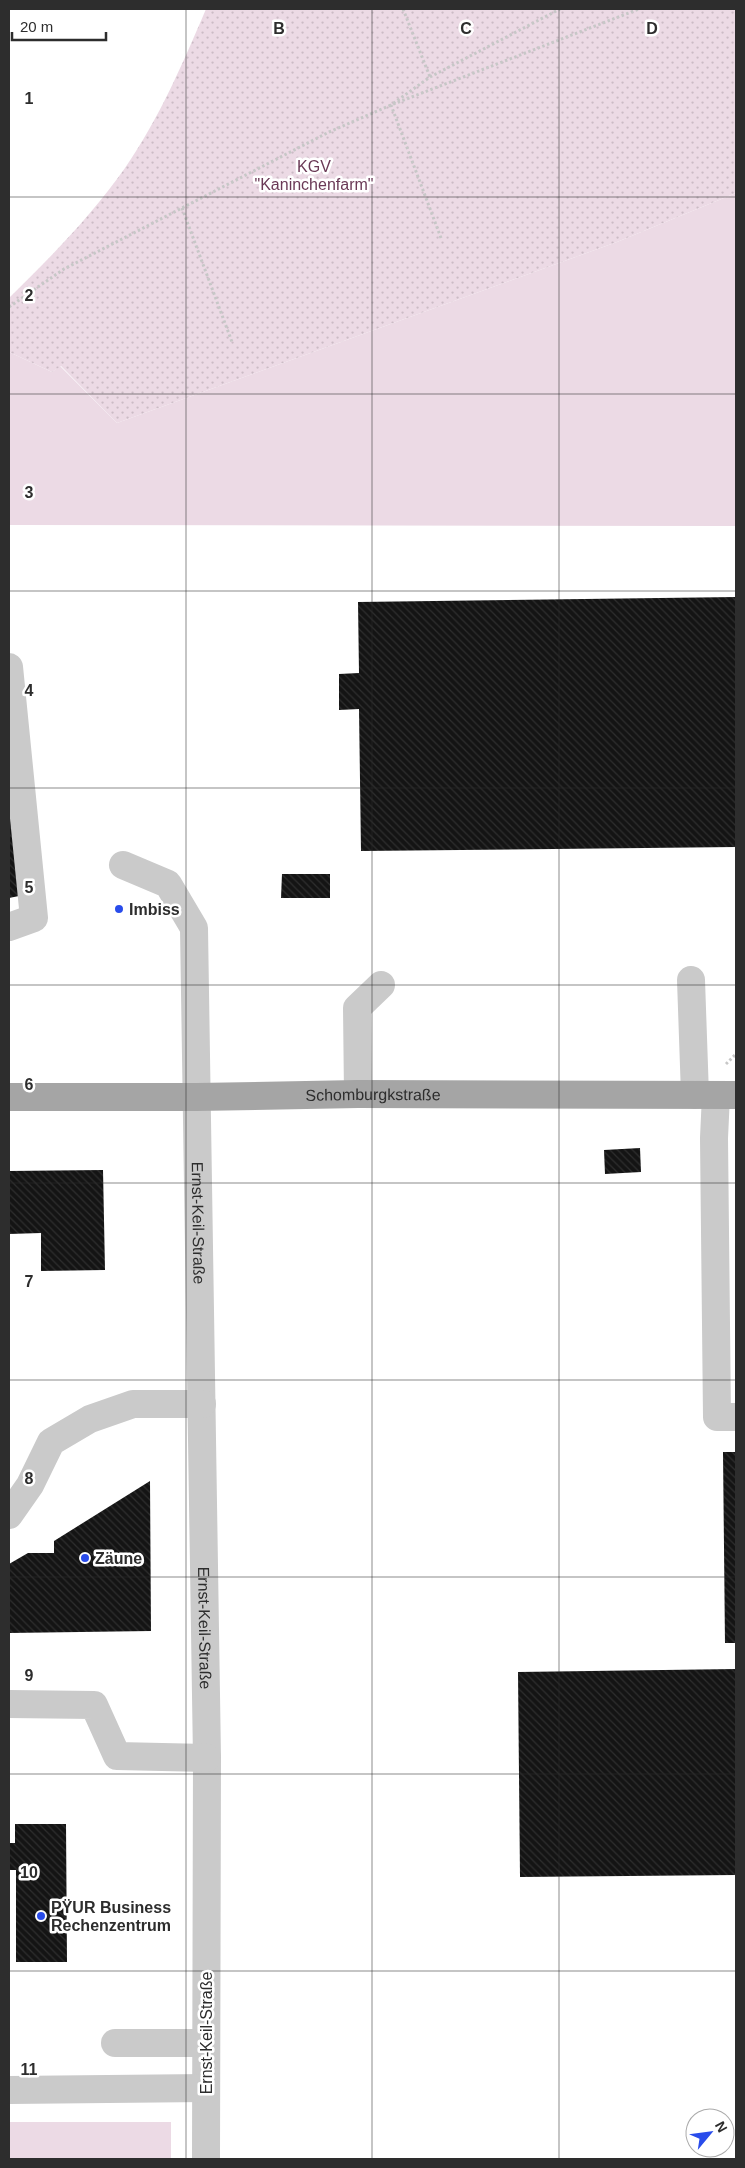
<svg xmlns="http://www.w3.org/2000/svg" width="745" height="2168" viewBox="0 0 745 2168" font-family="Helvetica,sans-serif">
<defs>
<pattern id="garden-dots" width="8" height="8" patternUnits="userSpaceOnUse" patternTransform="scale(1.25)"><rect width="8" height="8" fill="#ecdae5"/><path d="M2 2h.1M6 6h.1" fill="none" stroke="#cbbbc5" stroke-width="1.8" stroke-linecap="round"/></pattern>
<pattern id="building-back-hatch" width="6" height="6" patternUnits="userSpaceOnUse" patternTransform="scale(1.25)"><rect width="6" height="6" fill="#141414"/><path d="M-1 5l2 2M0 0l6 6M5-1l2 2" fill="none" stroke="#2e2e2e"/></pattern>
</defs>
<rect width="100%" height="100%" fill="#fff"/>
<g fill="#ecdae5">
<polygon points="736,193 736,526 9,525 9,352 52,372 60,366 117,423 617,242"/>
<rect x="9" y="2122" width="162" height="37"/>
</g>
<path fill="url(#garden-dots)" d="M206 9H736V193L617 242 117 423 61 366 52 372 9 352V298C51 257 91 216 125 168 159 119 183 63 206 9Z"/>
<g fill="url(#building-back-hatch)">
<polygon points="736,597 736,847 361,851 359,709 339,710 339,674 359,673 358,602"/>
<polygon points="9,802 24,895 9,898"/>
<polygon points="282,874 330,874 330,898 281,898"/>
<polygon points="640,1148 641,1172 605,1174 604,1150"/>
<polygon points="103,1170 105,1270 41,1271 41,1233 9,1234 9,1171"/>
<polygon points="723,1452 736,1452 736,1643 725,1643"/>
<polygon points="150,1481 151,1631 9,1633 9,1564 28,1553 54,1553 54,1541"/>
<polygon points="736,1669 736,1875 520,1877 518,1672"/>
<polygon points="15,1824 66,1824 67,1962 16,1962 16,1870 9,1870 9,1843 15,1843"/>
</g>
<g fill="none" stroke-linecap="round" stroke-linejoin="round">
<g stroke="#c7c7c7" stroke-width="3" stroke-dasharray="2.5 2.5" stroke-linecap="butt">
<polyline points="403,9 430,77"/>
<polyline points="182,208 232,342"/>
<polyline points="441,238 391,105 430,77 560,9"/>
<polyline points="9,307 64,269 329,132 391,105 639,9"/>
<polyline points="726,1064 736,1054"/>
</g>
<g stroke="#cacaca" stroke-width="28">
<polyline points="9,667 34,918 9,927"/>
<path id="s1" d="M123 865 168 884 194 928 207 1758 206 2159"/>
<polyline points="691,980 695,1095"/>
<polyline points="358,1094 357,1008 381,985"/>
<polyline points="716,1095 714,1138 717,1417 736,1417"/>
<polyline points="9,1515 30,1485 51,1442 90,1419 133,1404 202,1404"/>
<polyline points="9,1704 94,1705 117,1756 207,1758"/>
<polyline points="115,2043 206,2043"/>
<polyline points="9,2090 206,2088"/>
</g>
<path stroke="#a5a5a5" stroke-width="28" id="s2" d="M9 1097H196L358 1094 736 1095"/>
</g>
<path fill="none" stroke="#2d2d2d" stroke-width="1" stroke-opacity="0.55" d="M186 9V2159M372 9V2159M559 9V2159M9 197H736M9 394H736M9 591H736M9 788H736M9 985H736M9 1183H736M9 1380H736M9 1577H736M9 1774H736M9 1971H736"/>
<g fill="#294ceb" stroke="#fff" stroke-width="2">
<circle cx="119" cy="909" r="5"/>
<circle cx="85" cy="1558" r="5"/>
<circle cx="41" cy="1916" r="5"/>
</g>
<g text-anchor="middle" stroke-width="5" stroke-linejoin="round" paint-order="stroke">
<g font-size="16" fill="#6a3956" stroke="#fff">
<text x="314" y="172">KGV<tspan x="314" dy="18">"Kaninchenfarm"</tspan></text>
</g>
<g font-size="16" font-weight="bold" fill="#2d2d2d" stroke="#fff" text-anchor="start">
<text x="129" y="915">Imbiss</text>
<text x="95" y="1564">Zäune</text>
<text x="51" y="1913">PŸUR Business<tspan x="51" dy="18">Rechenzentrum</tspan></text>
</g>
<g font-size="16" fill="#2d2d2d" stroke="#fff">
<text dy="6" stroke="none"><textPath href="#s2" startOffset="364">Schomburgkstraße</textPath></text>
<text dy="6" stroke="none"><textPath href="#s1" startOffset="395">Ernst-Keil-Straße</textPath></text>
<text dy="6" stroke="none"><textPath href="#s1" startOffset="800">Ernst-Keil-Straße</textPath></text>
<text transform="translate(206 2033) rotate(-90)" y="6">Ernst-Keil-Straße</text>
</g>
</g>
<g font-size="16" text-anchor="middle" font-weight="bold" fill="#2d2d2d" stroke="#fff" stroke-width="5" stroke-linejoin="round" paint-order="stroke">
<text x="279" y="34">B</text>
<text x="466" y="34">C</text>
<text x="652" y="34">D</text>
<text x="29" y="104">1</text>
<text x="29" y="301">2</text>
<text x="29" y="498">3</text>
<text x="29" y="696">4</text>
<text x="29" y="893">5</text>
<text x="29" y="1090">6</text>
<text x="29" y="1287">7</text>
<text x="29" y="1484">8</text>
<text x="29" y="1681">9</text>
<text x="29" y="1878">10</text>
<text x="29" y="2075">11</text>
</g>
<rect width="745" height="2168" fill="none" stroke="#2d2d2d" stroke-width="20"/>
<g transform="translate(710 2133) rotate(61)"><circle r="24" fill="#ffffff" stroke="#ababab"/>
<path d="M0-4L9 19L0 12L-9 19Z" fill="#294ceb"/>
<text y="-8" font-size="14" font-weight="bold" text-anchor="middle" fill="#2d2d2d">N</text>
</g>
<path d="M12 32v8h94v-8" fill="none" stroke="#2d2d2d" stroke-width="2.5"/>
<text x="20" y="32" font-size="15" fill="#2d2d2d" stroke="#ffffff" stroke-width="4" paint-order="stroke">20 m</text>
</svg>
